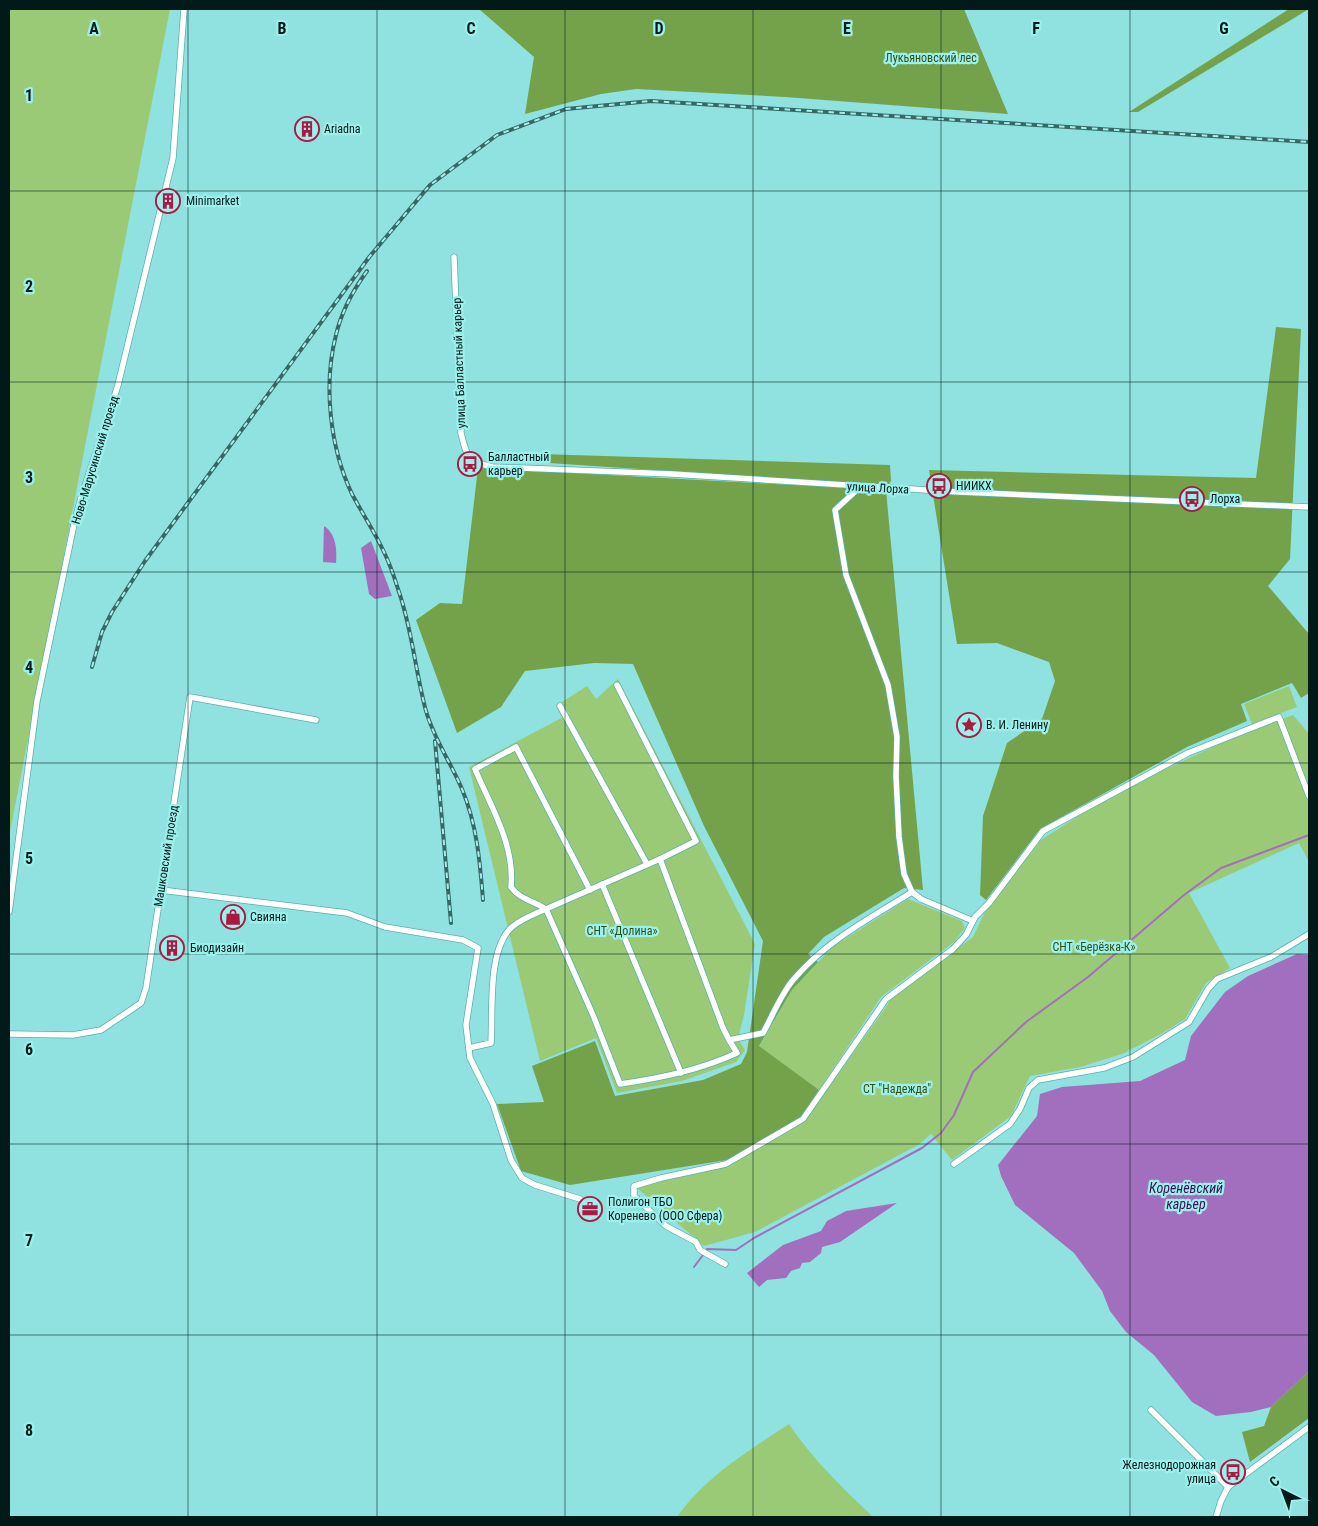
<svg xmlns="http://www.w3.org/2000/svg" width="1318" height="1526" viewBox="0 0 1318 1526" font-family="'Roboto Condensed',sans-serif">
<rect width="100%" height="100%" fill="#8fe2df"/>
<g fill="#9bca76">
<polygon points="9,9 170,9 9,837"/>
<polygon points="618,679 755,944 744,1015 738,1039 745,1050 736,1062 682,1081 617,1093 596,1038 540,1061 469,767 569,714 562,702 587,686 596,699"/>
<polygon points="1289,686 1297,707 1252,724 1244,704"/>
<polygon points="1293,715 1309,734 1309,862 1299,843 1189,893 1230,968 1206,983 1185,1019 1161,1034 1122,1054 1080,1067 1030,1076 1011,1116 952,1160 931,1134 918,1145 755,1232 704,1246 636,1187 725,1167 804,1122 888,1004 889,1000 973,937 985,912 1041,840 1089,809 1138,782 1228,740"/>
<polygon points="908,899 962,921 965,928 954,942 881,997 819,1090 759,1047 792,990 832,947"/>
<path d="M789 1424C812 1459 843 1488 873 1517H677C705 1477 748 1451 789 1424Z"/>
</g>
<g fill="#73a24b">
<polygon points="479,9 964,9 1008,114 785,97 636,89 601,94 525,114 534,57"/>
<polygon points="1289,9 1309,9 1138,112 1129,112"/>
<polygon points="1276,327 1301,329 1290,559 1268,586 1309,634 1309,693 1301,698 1292,683 1241,704 1247,721 1187,747 1040,829 986,900 980,895 983,816 1007,743 1042,719 1055,681 1049,662 997,643 957,644 929,470 1256,478"/>
<polygon points="506,453 890,465 891,481 888,486 504,460"/>
<polygon points="478,468 886,490 923,890 904,888 824,937 808,954 818,962 792,990 759,1046 819,1090 800,1118 727,1160 570,1185 521,1171 497,1104 544,1102 532,1066 595,1041 615,1096 703,1080 741,1064 747,1052 763,941 704,826 633,664 594,663 525,671 501,707 457,733 416,620 440,603 462,604"/>
<polygon points="1309,1371 1309,1418 1250,1462 1242,1432 1264,1426 1271,1407"/>
</g>
<g fill="#a26fbf">
<path d="M324 526C336 534 337 549 336 563L323 562Z"/>
<polygon points="371,541 392,596 375,599 369,594 361,548"/>
<polygon points="1297,954 1309,955 1309,1371 1271,1407 1251,1412 1216,1416 1192,1402 1154,1355 1126,1332 1110,1311 1102,1291 1074,1253 1015,1205 1001,1176 998,1165 1037,1116 1040,1094 1062,1087 1140,1081 1185,1060 1191,1036 1225,992 1248,976"/>
<polygon points="897,1203 840,1242 822,1247 821,1253 810,1262 802,1263 800,1268 791,1271 786,1278 767,1280 759,1287 747,1273 783,1245 821,1231 827,1221 846,1211"/>
</g>
<g fill="none" stroke-linecap="round" stroke-linejoin="round">
<g stroke="#a26fbf" stroke-width="2">
<polyline points="706,1251 707,1249 736,1250 754,1238 922,1148 941,1133 954,1115 973,1072 1026,1022 1088,977 1184,895 1221,868 1309,835"/>
<polyline points="694,1267 703,1255"/>
</g>
<defs>
<g id="minor">
<path d="M454 257 461 433C467 457 467 461 492 467L672 474 959 492 1309 507"/>
<polyline points="860,487 835,510 846,575 888,685 897,737 896,776 899,837 904,874 912,892 921,899 973,921"/>
<polyline points="617,685 696,841 660,859"/>
<polyline points="560,706 647,864"/>
<polyline points="602,884 681,1073"/>
<polyline points="161,890 347,913 385,927 463,940 478,948 466,1025 470,1058 493,1104 511,1160 522,1178 535,1185 580,1199"/>
<polyline points="9,912 37,701 74,524 81,498 118,385 173,158 184,9"/>
<polyline points="9,1034 73,1035 101,1030 141,1003 146,988 190,697 316,720"/>
<path d="M729 1040 723 1028 660 859 546 909 593 1015 620 1084C661 1078 700 1070 737 1053L729 1040 763 1033C772 1017 781 994 793 980 827 940 869 919 912 892"/>
<path d="M469 1048 491 1043C493 1012 487 949 512 927 521 919 535 914 546 909 534 901 519 899 511 887 515 845 491 807 475 769L516 747 590 890"/>
<polyline points="954,1164 1010,1124 1020,1109 1029,1088 1038,1080 1104,1068 1133,1057 1189,1022 1208,989 1217,979 1271,957 1309,934"/>
<polyline points="725,1264 700,1250 696,1242 666,1226 634,1196 634,1186 661,1178 726,1164 803,1119 886,999 953,949 966,935 975,917 989,903 1043,831 1188,753 1279,717 1309,796"/>
<polyline points="1151,1410 1228,1487"/>
<polyline points="1216,1517 1221,1501 1228,1487 1309,1427"/>
</g>
</defs>
<use href="#minor" stroke="#5baeab" stroke-width="7"/>
<use href="#minor" stroke="#fff" stroke-width="5.5"/>
<defs>
<g id="rail">
<path d="M367 271C354 289 341 313 336 335 323 385 330 448 352 494 362 513 374 531 383 550 389 562 394 576 398 589 412 628 415 670 426 711 434 739 451 763 462 789 477 825 480 862 483 900"/>
<polyline points="92,667 102,632 112,612 145,561 370,256 430,185 497,135 566,109 651,101 1309,142"/>
<polyline points="435,741 451,923"/>
</g>
</defs>
<use href="#rail" stroke="#386765" stroke-width="4"/>
<use href="#rail" stroke="#9cf0ec" stroke-width="2" stroke-dasharray="5.5" stroke-linecap="butt"/>
</g>
<path fill="none" stroke="#011919" stroke-width="1" stroke-opacity="0.55" d="M188 9V1517M377 9V1517M565 9V1517M753 9V1517M941 9V1517M1130 9V1517M9 191H1309M9 382H1309M9 572H1309M9 763H1309M9 954H1309M9 1144H1309M9 1335H1309"/>
<defs>
<symbol id="building-ring" viewBox="-11 -11 22 22"><circle r="9.5" fill="#9cf0ec" stroke="#ac1842" stroke-width="1.5"/><path d="M-4-6H4V6H1V3H-1V6H-4ZM-2.5-4.3h1.7v1.8h-1.7ZM.8-4.3h1.7v1.8H.8ZM-2.5-1h1.7V.8h-1.7ZM.8-1h1.7V.8H.8Z" fill="#ac1842"/></symbol>
<symbol id="bus-ring" viewBox="-11 -11 22 22"><circle r="9.5" fill="#9cf0ec" stroke="#ac1842" stroke-width="1.5"/><path d="M-5-6H5V4H4V6H2V4H-2V6H-4V4H-5ZM-3.5-4V0h7V-4ZM-3.5 1.2v1.5H-2V1.2ZM2 1.2v1.5H3.5V1.2Z" fill="#ac1842"/></symbol>
<symbol id="sight-ring" viewBox="-11 -11 22 22"><circle r="9.5" fill="#9cf0ec" stroke="#ac1842" stroke-width="1.5"/><path d="M0-6L1.8-2.2L6-1.7L2.9 1.2L3.7 5.4L0 3.3L-3.7 5.4L-2.9 1.2L-6-1.7L-1.8-2.2Z" fill="#ac1842"/></symbol>
<symbol id="shop-ring" viewBox="-11 -11 22 22"><circle r="9.5" fill="#9cf0ec" stroke="#ac1842" stroke-width="1.5"/><path d="M-5-2.5h2.3a2.7 3.5 0 0 1 5.4 0H5L5.5 6h-11ZM-1.5-2.5h3a1.5 2.3 0 0 0-3 0Z" fill="#ac1842"/></symbol>
<symbol id="office-ring" viewBox="-11 -11 22 22"><circle r="9.5" fill="#9cf0ec" stroke="#ac1842" stroke-width="1.5"/><path d="M-6-3h4V-5.5h4V-3h4V5H-6ZM-1-4.5V-3h2v-1.5ZM-6 0V1H6V0Z" fill="#ac1842"/></symbol>
</defs>
<g fill-rule="evenodd">
<use href="#building-ring" x="293" y="115" width="28" height="28"/>
<use href="#building-ring" x="154" y="187" width="28" height="28"/>
<use href="#bus-ring" x="456" y="450" width="28" height="28"/>
<use href="#bus-ring" x="925" y="472" width="28" height="28"/>
<use href="#bus-ring" x="1178" y="485" width="28" height="28"/>
<use href="#sight-ring" x="955" y="711" width="28" height="28"/>
<use href="#shop-ring" x="219" y="903" width="28" height="28"/>
<use href="#building-ring" x="158" y="934" width="28" height="28"/>
<use href="#office-ring" x="576" y="1195" width="28" height="28"/>
<use href="#bus-ring" x="1219" y="1458" width="28" height="28"/>
</g>
<g text-anchor="middle" stroke-width="4.5" stroke-linejoin="round" paint-order="stroke">
<g font-size="12" fill="#325014" stroke="#9cf0ec">
<text x="931" y="62">Лукьяновский лес</text>
<text x="622" y="935">СНТ «Долина»</text>
<text x="1094" y="951">СНТ «Берёзка-К»</text>
<text x="897" y="1093">СТ "Надежда"</text>
</g>
<g font-size="12" fill="#011919" stroke="#9cf0ec" text-anchor="start">
<text x="324" y="133">Ariadna</text>
<text x="186" y="205">Minimarket</text>
<text x="488" y="461">Балластный<tspan x="488" dy="14">карьер</tspan></text>
<text x="956" y="490">НИИКХ</text>
<text x="1210" y="503">Лорха</text>
<text x="986" y="729">В. И. Ленину</text>
<text x="250" y="921">Свияна</text>
<text x="190" y="952">Биодизайн</text>
<text x="608" y="1206">Полигон ТБО<tspan x="608" dy="14">Коренево (ООО Сфера)</tspan></text>
<text x="1216" y="1469" text-anchor="end">Железнодорожная<tspan x="1216" dy="14">улица</tspan></text>
</g>
<g font-size="12" fill="#011919" stroke="#9cf0ec">
<text transform="translate(459 363) rotate(-92)" y="4">улица Балластный карьер</text>
<text transform="translate(95 460) rotate(-73)" y="4">Ново-Марусинский проезд</text>
<text transform="translate(878 488) rotate(3)" y="4">улица Лорха</text>
<text transform="translate(166 856) rotate(-81)" y="4">Машковский проезд</text>
</g>
<g font-size="14" font-style="italic" fill="#3f0c56" stroke="#9cf0ec">
<text x="1186" y="1193">Коренёвский<tspan x="1186" dy="16">карьер</tspan></text>
</g>
</g>
<g font-size="16" text-anchor="middle" font-weight="bold" fill="#011919" stroke="#9cf0ec" stroke-width="4.5" stroke-linejoin="round" paint-order="stroke">
<text x="94" y="34">A</text>
<text x="282" y="34">B</text>
<text x="471" y="34">C</text>
<text x="659" y="34">D</text>
<text x="847" y="34">E</text>
<text x="1036" y="34">F</text>
<text x="1224" y="34">G</text>
<text x="29" y="101">1</text>
<text x="29" y="292">2</text>
<text x="29" y="483">3</text>
<text x="29" y="673">4</text>
<text x="29" y="864">5</text>
<text x="29" y="1055">6</text>
<text x="29" y="1246">7</text>
<text x="29" y="1436">8</text>
</g>
<rect width="1318" height="1526" fill="none" stroke="#011919" stroke-width="20"/>
<g transform="translate(1283 1491) rotate(318)" stroke="#9cf0ec" stroke-width="4" paint-order="stroke">
<path d="M0-4L9 19L0 12L-9 19Z" fill="#011919"/>
<text y="-8" font-size="14" font-weight="bold" text-anchor="middle" fill="#011919">С</text>
</g>
</svg>
